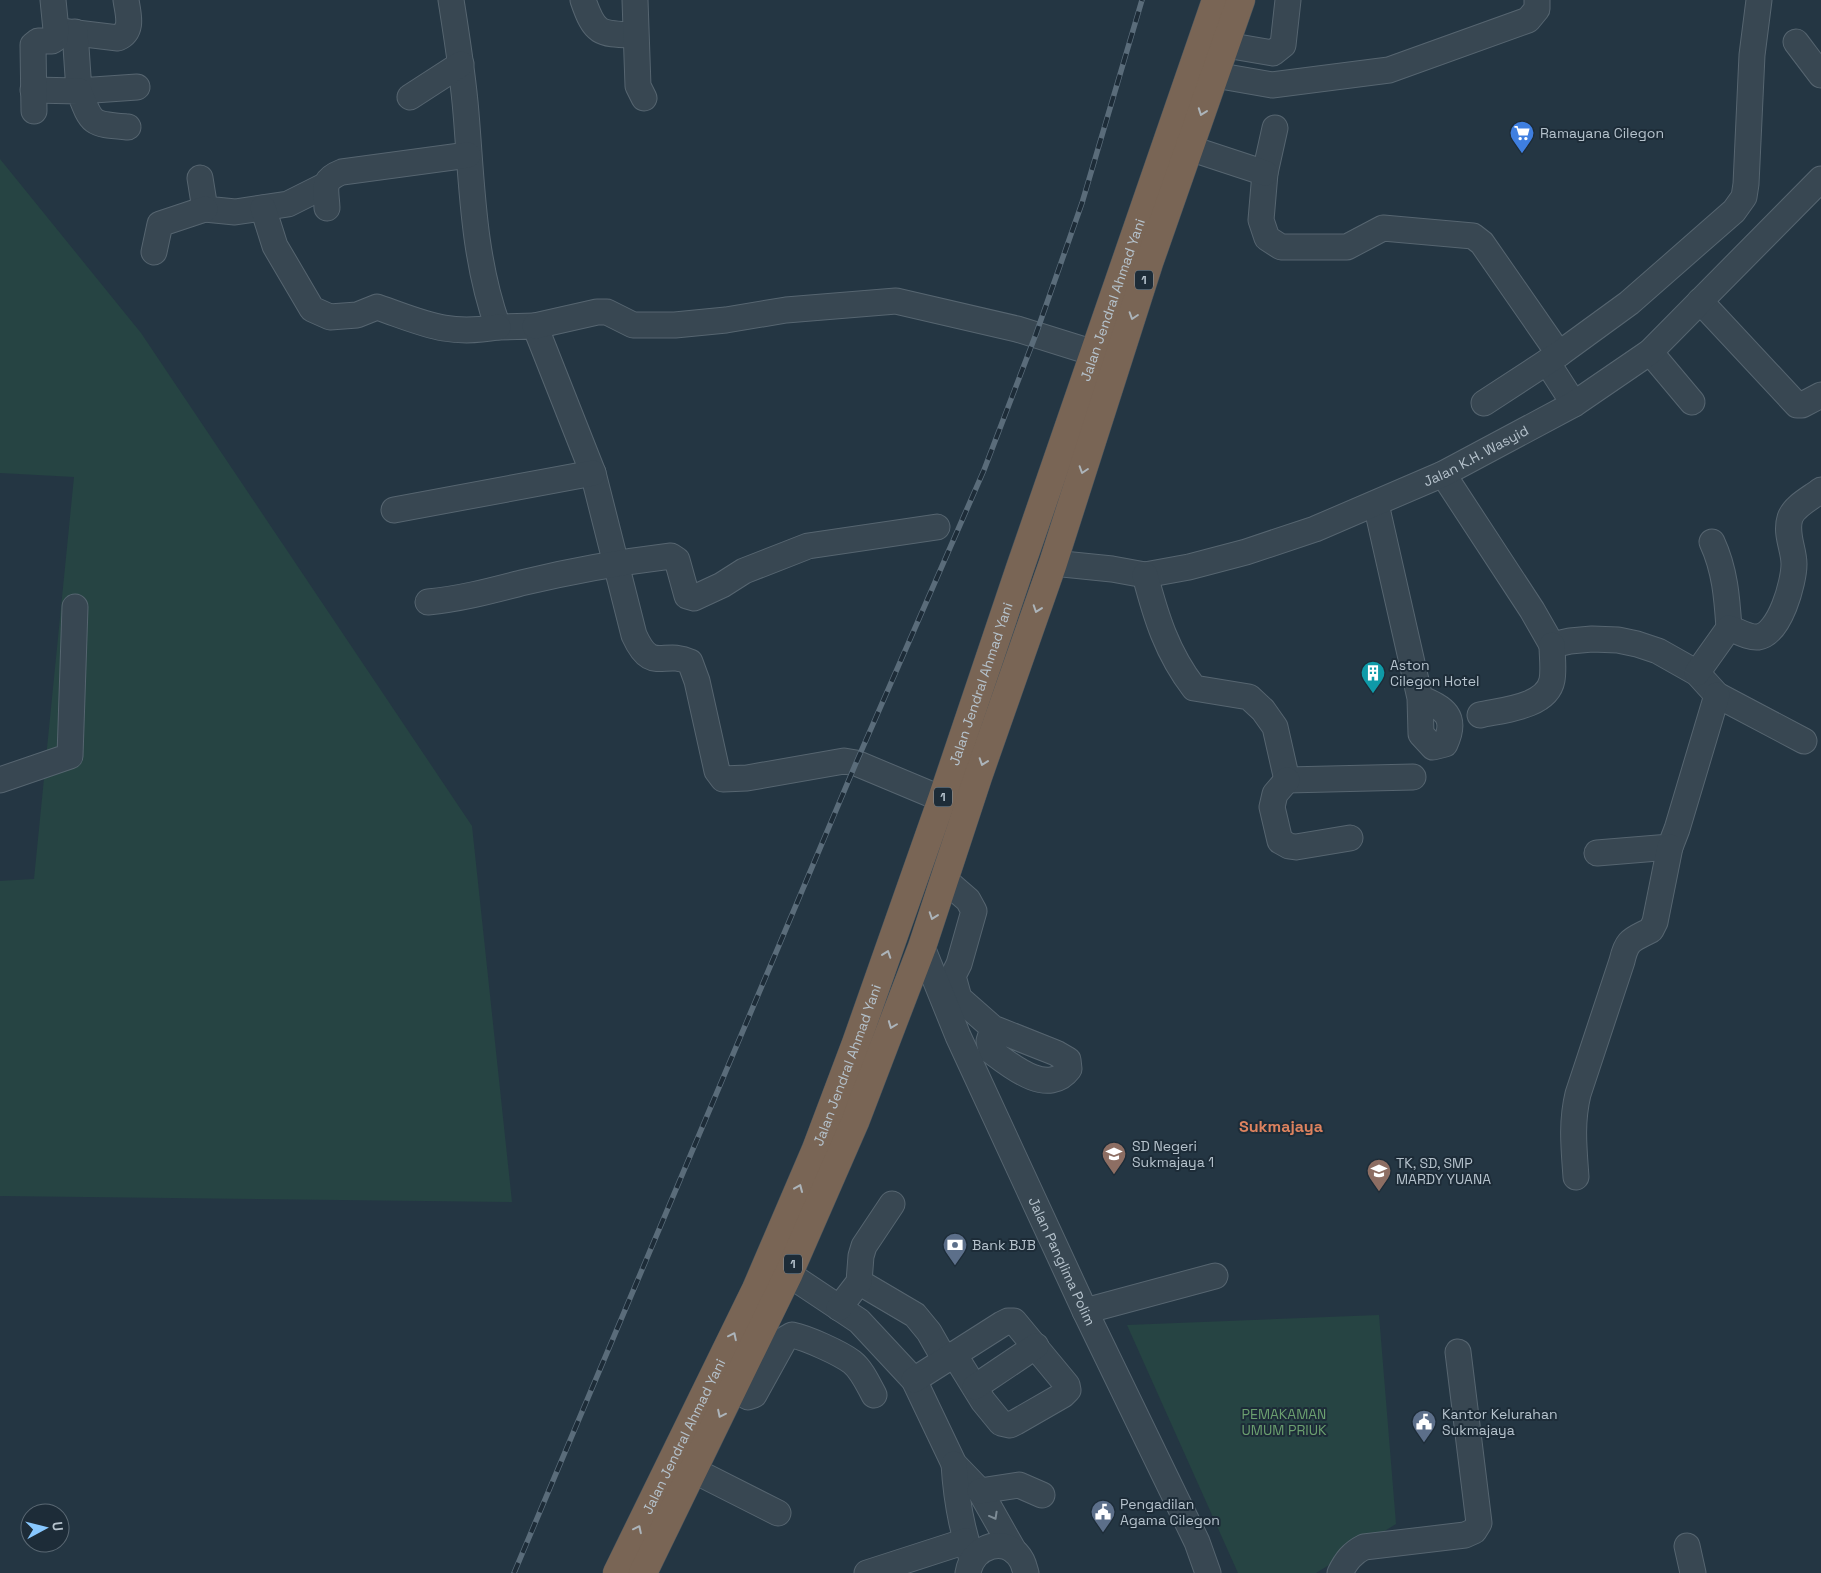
<svg xmlns="http://www.w3.org/2000/svg" width="1821" height="1573" viewBox="0 0 1821 1573" font-family="'Space Grotesk',sans-serif">
<rect width="100%" height="100%" fill="#243643"/>
<g fill="#264443">
<polygon points="0,159 141,333 472,826 512,1202 0,1196 0,881 34,879 74,477 0,473"/>
<polygon points="1379,1315 1396,1524 1316,1573 1238,1573 1127,1325"/>
</g>
<g fill="none" stroke-linecap="round" stroke-linejoin="round">
<defs>
<g id="minor">
<path d="M451 0C457 38 463 75 466 113 472 185 473 258 498 327L535 326 593 473 634 635C652 675 663 649 690 662L697 681 717 771 723 779 747 778 844 761 856 763 942 799"/>
<path d="M583 0C595 35 600 34 635 35"/>
<polyline points="635,0 638,86 644,98"/>
<path d="M60 31 118 38C134 31 128 14 126 0"/>
<polyline points="75,32 79,91 137,87"/>
<polyline points="1796,42 1821,75"/>
<polyline points="1226,45 1273,53 1283,45 1288,0"/>
<polyline points="1215,75 1272,85 1389,70 1528,20 1537,9 1537,0"/>
<path d="M33 90 79 91C92 125 91 124 128 127"/>
<polyline points="410,97 461,64"/>
<polyline points="34,111 33,45 38,41 52,41 55,39 56,30 53,0"/>
<polyline points="1275,128 1265,173 1261,220 1267,238 1281,247 1347,247 1383,228 1473,236 1482,243 1559,354"/>
<polyline points="1189,148 1265,173"/>
<polyline points="200,178 205,209 235,212 288,204 326,185"/>
<path d="M263 208 275 246 312 309 330 317 357 315 377 307C424 323 446 336 498 327"/>
<path d="M327 208C326 188 321 180 342 172L468 155"/>
<polyline points="154,252 160,224 205,209"/>
<polyline points="1700,301 1797,405 1802,405 1821,395"/>
<polyline points="535,326 597,312 607,312 633,325 675,325 726,320 786,310 896,301 1017,329 1094,353"/>
<polyline points="1650,352 1692,402"/>
<polyline points="1547,362 1574,404"/>
<polyline points="1484,403 1559,354 1629,303 1734,211 1744,197 1746,184 1752,55 1759,0"/>
<polyline points="1443,474 1532,610 1552,645 1570,641 1592,639 1618,640 1637,644 1658,651 1697,673 1717,695 1804,741"/>
<path d="M1376 504 1420 698 1421 734 1433 747 1445 744C1458 716 1444 708 1420 698"/>
<polyline points="394,510 593,473"/>
<path d="M1712 542C1725 570 1727 598 1729 628"/>
<path id="s1" d="M1053 563 1112 569 1145 575 1189 567 1246 552 1315 529 1443 474 1574 404 1650 352 1821 179"/>
<path d="M1145 575C1156 617 1167 653 1194 688L1249 697 1263 710 1275 727 1287 780 1413 777"/>
<path d="M428 602C460 599 490 591 521 583 571 571 621 562 671 556L677 560 687 596 694 598 722 585 744 571 808 546 937 527"/>
<path d="M1697 673 1729 628C1738 631 1749 638 1758 637 1780 634 1794 582 1794 564 1794 549 1785 534 1790 518 1794 506 1811 498 1821 490"/>
<path d="M1480 715C1502 710 1547 707 1552 680 1554 669 1552 656 1552 645"/>
<polyline points="0,780 70,756 75,607"/>
<polyline points="1287,780 1275,794 1272,807 1280,841 1289,846 1296,847 1350,838"/>
<polyline points="1597,853 1670,847 1677,829 1717,695"/>
<path d="M945 880 968 900 974 911 959 964 953 976 959 998 993 1028 1056 1053 1068 1060 1069 1069C1048 1097 1011 1066 991 1051L989 1041 993 1028"/>
<path id="s2" d="M922 947 958 1036 1085 1311 1197 1542 1208 1573"/>
<path d="M1576 1177C1574 1149 1571 1123 1578 1094L1622 961C1627 939 1632 940 1651 930L1655 922 1670 847"/>
<polyline points="772,1263 859,1321 914,1380 954,1464 980,1491 1014,1551"/>
<polyline points="859,1282 915,1315 929,1332 945,1360"/>
<polyline points="839,1308 859,1282 861,1256 864,1246 892,1204"/>
<polyline points="1085,1311 1215,1276"/>
<polyline points="914,1380 1002,1324 1008,1321 1014,1321 1067,1385 1068,1390 1063,1395 1016,1422 1010,1425 1001,1423 983,1401 954,1354"/>
<polyline points="975,1387 1036,1346"/>
<path d="M733 1388 748 1397 754 1395 785 1339 792 1335C807 1338 840 1353 852 1362 862 1370 868 1384 874 1395"/>
<path d="M954 1464C956 1497 961 1528 972 1559"/>
<polyline points="693,1470 778,1513"/>
<polyline points="980,1491 1019,1485 1042,1495"/>
<polyline points="1687,1546 1693,1573"/>
<polyline points="867,1573 966,1541"/>
<path d="M968 1573C972 1545 1008 1534 1022 1561 1024 1565 1025 1570 1026 1573"/>
<path d="M1340 1573C1346 1561 1352 1553 1364 1547L1465 1535 1474 1531 1479 1523 1458 1352"/>
</g>
<g id="highway">
<path id="s3" d="M617 1573 756 1289 816 1149 856 1043 942 799 1020 568 1216 0"/>
<polyline points="643,1573 789,1273 855,1122 922,947 978,777 1053,563 1149,263 1241,0"/>
</g>
</defs>
<use href="#minor" stroke="#566570" stroke-width="27"/>
<use href="#highway" stroke="#43525d" stroke-width="29"/>
<use href="#minor" stroke="#384752" stroke-width="25"/>
<use href="#highway" stroke="#796555" stroke-width="28"/>
<defs>
<polyline id="rail" points="514,1573 856,763 984,470 1036,334 1082,203 1142,0"/>
</defs>
<use href="#rail" stroke="#5a6c7a" stroke-width="5.5"/>
<use href="#rail" stroke="#1d2c38" stroke-width="4" stroke-dasharray="11" stroke-linecap="butt"/>
</g>
<defs><path id="oneway-chevron" d="M-2-3.5L2.5 0L-2 3.5" fill="none" stroke-width="1.6" stroke-linecap="round" stroke-linejoin="round" transform="scale(1.25)"/></defs>
<g stroke="#acb4ba">
<use href="#oneway-chevron" transform="translate(1202 112) rotate(110)"/>
<use href="#oneway-chevron" transform="translate(1133 316) rotate(108)"/>
<use href="#oneway-chevron" transform="translate(1083 470) rotate(108)"/>
<use href="#oneway-chevron" transform="translate(1037 609) rotate(109)"/>
<use href="#oneway-chevron" transform="translate(983 762) rotate(109)"/>
<use href="#oneway-chevron" transform="translate(933 916) rotate(109)"/>
<use href="#oneway-chevron" transform="translate(887 954) rotate(-71)"/>
<use href="#oneway-chevron" transform="translate(892 1025) rotate(111)"/>
<use href="#oneway-chevron" transform="translate(799 1188) rotate(-67)"/>
<use href="#oneway-chevron" transform="translate(733 1336) rotate(-64)"/>
<use href="#oneway-chevron" transform="translate(721 1414) rotate(116)"/>
<use href="#oneway-chevron" transform="translate(638 1529) rotate(-64)"/>
</g>
<use stroke="#7d8b95" href="#oneway-chevron" transform="translate(994 1516) rotate(61)"/>
<defs>
<symbol id="supermarket-pin" viewBox="-11 -11 22 30"><path d="M0 17L-7.5 6A9.5 9.5 0 1 1 7.5 6Z" fill="#3f7fe0" stroke="#1d2c38"/><path d="M-6-5.5h2.5l.6 2H6L4.5 2H-2.5L-4.4-4H-6ZM-1.5 3.2a1.3 1.3 0 1 0 .1 0ZM3 3.2a1.3 1.3 0 1 0 .1 0Z" fill="#fff"/></symbol>
<symbol id="building-pin" viewBox="-11 -11 22 30"><path d="M0 17L-7.5 6A9.5 9.5 0 1 1 7.5 6Z" fill="#0f9aa8" stroke="#1d2c38"/><path d="M-4-6H4V6H1V3H-1V6H-4ZM-2.5-4.3h1.7v1.8h-1.7ZM.8-4.3h1.7v1.8H.8ZM-2.5-1h1.7V.8h-1.7ZM.8-1h1.7V.8H.8Z" fill="#fff"/></symbol>
<symbol id="school-pin" viewBox="-11 -11 22 30"><path d="M0 17L-7.5 6A9.5 9.5 0 1 1 7.5 6Z" fill="#8d6e63" stroke="#1d2c38"/><path d="M0-5L7-2L0 1L-7-2ZM-4 1L0 2.5L4 1V4Q0 6-4 4Z" fill="#fff"/></symbol>
<symbol id="bank-pin" viewBox="-11 -11 22 30"><path d="M0 17L-7.5 6A9.5 9.5 0 1 1 7.5 6Z" fill="#5c6f8a" stroke="#1d2c38"/><path d="M-6-4H6V4H-6ZM0-2.3a2.3 2.3 0 1 0 0 4.6a2.3 2.3 0 1 0 0-4.6Z" fill="#fff"/></symbol>
<symbol id="civic-pin" viewBox="-11 -11 22 30"><path d="M0 17L-7.5 6A9.5 9.5 0 1 1 7.5 6Z" fill="#5c6f8a" stroke="#1d2c38"/><path d="M-.6-6.5H3V-4.5H.6V-3L4-1V1h2V6H-6V1h2V-1L-.6-3ZM-1.2 2.5V6h2.4V2.5Z" fill="#fff"/></symbol>
</defs>
<g fill-rule="evenodd">
<use href="#supermarket-pin" x="1508" y="119" width="28" height="38"/>
<use href="#building-pin" x="1359" y="659" width="28" height="38"/>
<use href="#school-pin" x="1100" y="1140" width="28" height="38"/>
<use href="#school-pin" x="1365" y="1157" width="28" height="38"/>
<use href="#bank-pin" x="941" y="1231" width="28" height="38"/>
<use href="#civic-pin" x="1410" y="1408" width="28" height="38"/>
<use href="#civic-pin" x="1089" y="1498" width="28" height="38"/>
</g>
<g text-anchor="middle" stroke-width="4" stroke-linejoin="round" paint-order="stroke">
<g fill="#1d2c38" stroke="#8795a0" stroke-width="1">
<rect x="1135" y="270.5" width="18" height="19" rx="4"/>
<rect x="934" y="787.5" width="18" height="19" rx="4"/>
<rect x="784" y="1254.5" width="18" height="19" rx="4"/>
</g>
<g font-size="12" font-weight="bold" fill="#b5c2cc">
<text x="1144" y="284">1</text>
<text x="943" y="801">1</text>
<text x="793" y="1268">1</text>
</g>
<g font-size="14" fill="#b5c2cc" stroke="#1d2c38" text-anchor="start">
<text x="1540" y="138">Ramayana Cilegon</text>
<text x="1390" y="670">Aston<tspan x="1390" dy="16">Cilegon Hotel</tspan></text>
<text x="1132" y="1151">SD Negeri<tspan x="1132" dy="16">Sukmajaya 1</tspan></text>
<text x="1396" y="1168">TK, SD, SMP<tspan x="1396" dy="16">MARDY YUANA</tspan></text>
<text x="972" y="1250">Bank BJB</text>
<text x="1442" y="1419">Kantor Kelurahan<tspan x="1442" dy="16">Sukmajaya</tspan></text>
<text x="1120" y="1509">Pengadilan<tspan x="1120" dy="16">Agama Cilegon</tspan></text>
</g>
<g font-size="14" fill="#b5c2cc" stroke="#1d2c38">
<text dy="5" stroke="none"><textPath href="#s3" startOffset="1368">Jalan Jendral Ahmad Yani</textPath></text>
<text dy="5" stroke="none"><textPath href="#s1" startOffset="446">Jalan K.H. Wasyid</textPath></text>
<text dy="5" stroke="none"><textPath href="#s3" startOffset="962">Jalan Jendral Ahmad Yani</textPath></text>
<text dy="5" stroke="none"><textPath href="#s3" startOffset="558">Jalan Jendral Ahmad Yani</textPath></text>
<text dy="5" stroke="none"><textPath href="#s2" startOffset="344">Jalan Panglima Polim</textPath></text>
<text dy="5" stroke="none"><textPath href="#s3" startOffset="152">Jalan Jendral Ahmad Yani</textPath></text>
</g>
<g font-size="14" fill="#6b9f6f" stroke="#1d2c38">
<text x="1284" y="1419">PEMAKAMAN<tspan x="1284" dy="16">UMUM PRIUK</tspan></text>
</g>
<g font-size="16" font-weight="bold" fill="#de835f" stroke="#1d2c38">
<text x="1281" y="1132">Sukmajaya</text>
</g>
</g>
<g transform="translate(45 1528) rotate(83)"><circle r="24" fill="#1d2c38" stroke="#5a6873"/>
<path d="M0-4L9 19L0 12L-9 19Z" fill="#88c8ff"/>
<text y="-8" font-size="14" font-weight="bold" text-anchor="middle" fill="#b5c2cc">U</text>
</g>
</svg>
